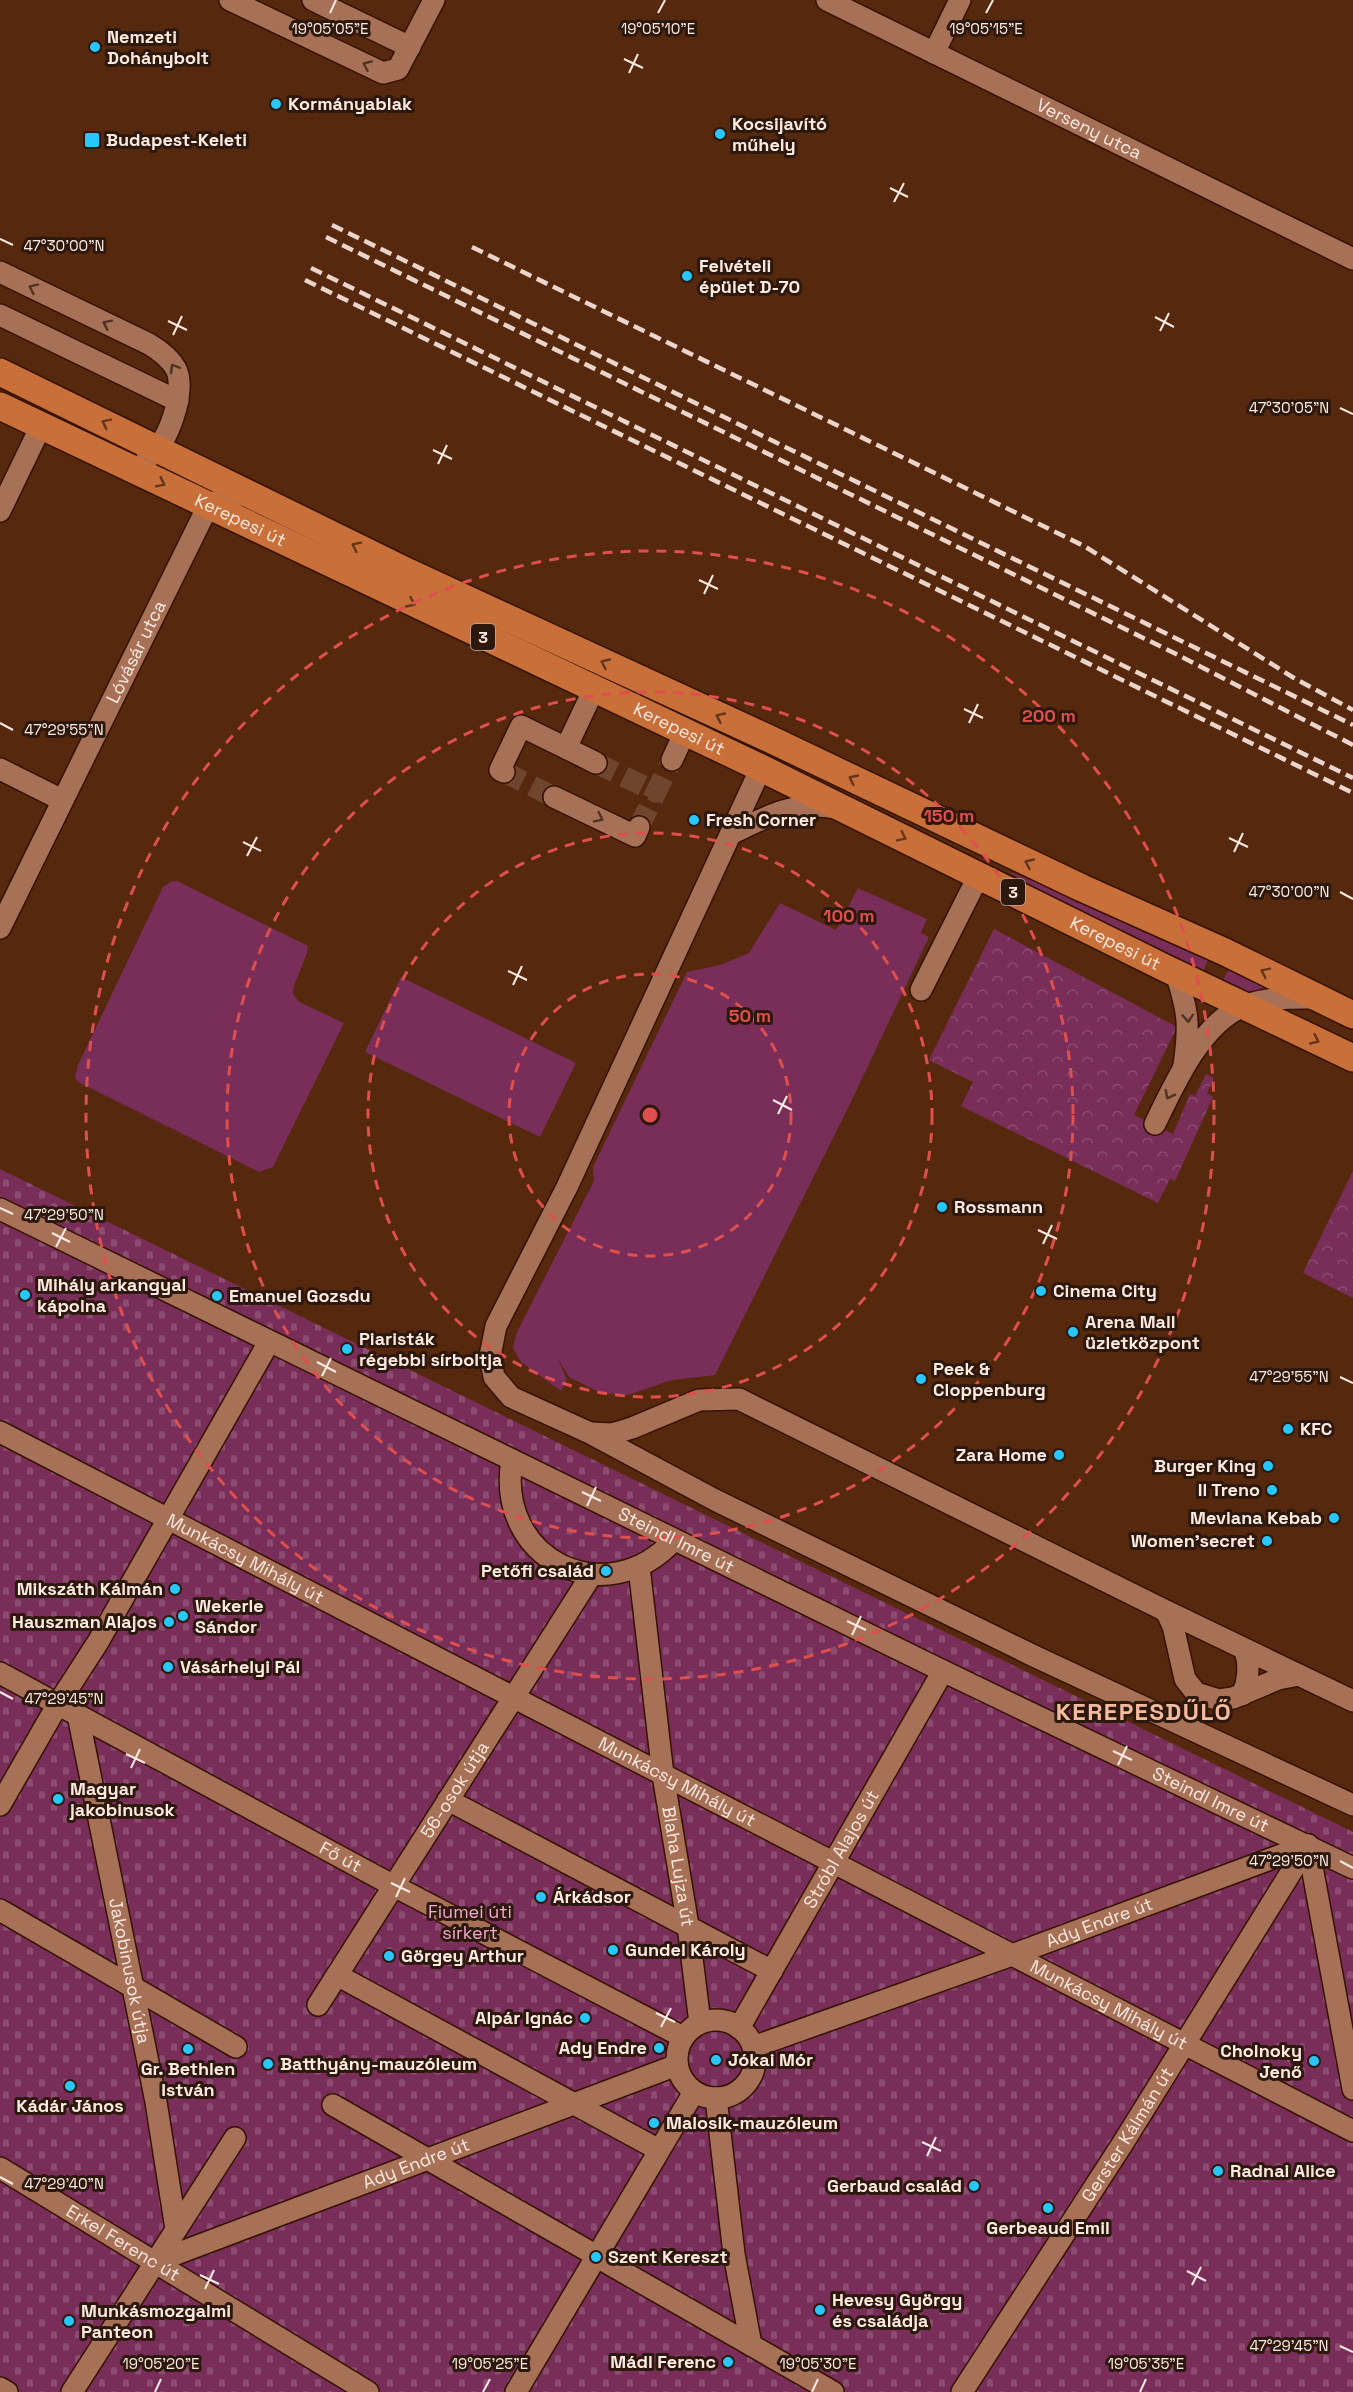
<svg xmlns="http://www.w3.org/2000/svg" width="1353" height="2392" viewBox="0 0 1353 2392" font-family="'Space Grotesk',sans-serif">
<defs>
<pattern id="cemetery-stones" width="16" height="16" patternUnits="userSpaceOnUse" patternTransform="scale(1.5)"><rect width="16" height="16" fill="#782e59"/><path d="M2 7V4a2 2 0 0 1 4 0v3zM10 15v-3a2 2 0 0 1 4 0v3z" fill="#8c4c71"/></pattern>
<pattern id="park-crowns" width="20" height="18" patternUnits="userSpaceOnUse" patternTransform="scale(1.5)"><rect width="20" height="18" fill="#782e59"/><path d="M2 6a3 3 0 1 1 6 0M12 15a3 3 0 1 1 6 0" fill="none" stroke="#8c4c71"/></pattern>
</defs>
<rect width="100%" height="100%" fill="#56280d"/>
<g fill="#782e59">
<polygon points="1007,871 1104,909 1209,958 1202,973 1053,898"/>
<polygon points="172,881 177,881 308,946 307,953 294,986 293,994 299,1002 344,1023 273,1167 259,1172 78,1082 75,1077 78,1065 163,887"/>
<polygon points="858,888 927,919 921,933 929,937 848,1108 715,1375 672,1380 628,1395 601,1393 569,1377 558,1359 567,1380 561,1391 521,1362 513,1348 516,1334 594,1181 593,1167 687,972 720,965 749,953 780,903 836,930"/>
<polygon points="1230,968 1281,991 1261,990 1243,993 1221,983"/>
<polygon points="401,977 576,1063 540,1137 365,1052"/>
</g>
<polygon fill="url(#cemetery-stones)" points="0,1169 1353,1832 1353,2392 0,2392"/>
<g fill="url(#park-crowns)">
<polygon points="994,929 1177,1027 1134,1115 1173,1134 1190,1094 1195,1096 1206,1074 1214,1078 1207,1093 1213,1097 1175,1181 1170,1179 1158,1203 961,1106 973,1082 929,1060"/>
<polygon points="1353,1171 1353,1298 1303,1273"/>
</g>
<g fill="none" stroke-linecap="round" stroke-linejoin="round">
<g stroke="#6f452d" stroke-width="21" stroke-dasharray="21 10" stroke-linecap="butt">
<polyline points="596,763 656,792 672,760"/>
<polyline points="504,772 554,797"/>
<polyline points="639,827 656,792"/>
</g>
<defs>
<g id="minor">
<polyline points="230,0 383,73 398,69 434,0"/>
<polyline points="313,0 410,47"/>
<path id="s1" d="M827 0 1353 259"/>
<polyline points="934,53 960,0"/>
<path d="M0 272 149 344C159 350 170 358 176 369 187 390 167 448 147 458"/>
<polyline points="0,315 178,401"/>
<polyline points="0,511 41,426"/>
<polyline points="594,689 566,748 596,763"/>
<polyline points="672,760 685,732"/>
<polyline points="761,768 567,1187 496,1326 490,1356 494,1377 511,1397 590,1433 715,1500 1034,1656 1353,1805"/>
<polyline points="0,769 62,800"/>
<polyline points="504,772 500,770 521,726 566,748"/>
<polyline points="554,797 635,836 639,827"/>
<path d="M731 834C765 817 796 800 835 808"/>
<path id="s2" d="M0 928 208 506 225 497 250 494"/>
<path d="M1176 973C1188 1012 1190 1024 1184 1065"/>
<polyline points="921,990 979,875"/>
<path d="M1155 1124C1174 1085 1201 1023 1244 1006 1267 997 1293 998 1317 998"/>
<path id="s3" d="M0 1209 943 1671 1353 1868"/>
<path id="s4" d="M0 1432 1353 2131"/>
<polyline points="590,1433 612,1434 632,1428 699,1400 739,1399 1166,1611 1353,1701"/>
<path d="M512 1460C495 1560 606 1614 674 1540"/>
<path id="s5" d="M639 1567 663 1775 688 1926 700 2023"/>
<polyline points="1166,1611 1173,1626 1185,1679 1196,1693 1219,1700 1233,1698 1278,1679 1299,1675"/>
<path id="s6" d="M0 1673 394 1886 683 2037"/>
<path d="M1242 1695C1249 1680 1250 1666 1245 1650"/>
<path id="s7" d="M78 1715 156 2102 176 2229"/>
<polyline points="448,1800 772,1971"/>
<polyline points="0,1805 58,1704 98,1642 269,1342"/>
<polyline points="1308,1845 1353,2089"/>
<polyline points="0,1910 236,2047"/>
<polyline points="337,1975 659,2150"/>
<path id="s8" d="M318 2005 592 1574"/>
<circle cx="716" cy="2059" r="39"/>
<path id="s9" d="M739 2028 943 1671"/>
<path id="s10" d="M753 2047 1012 1955 1308 1845"/>
<polyline points="716,2098 734,2254 751,2345"/>
<polyline points="333,2105 590,2252"/>
<path id="s11" d="M0 2168 368 2392"/>
<polyline points="601,2249 694,2092"/>
<polyline points="604,2261 833,2392"/>
<path id="s12" d="M155 2262 677 2065"/>
<polyline points="0,2388 7,2392"/>
<polyline points="72,2392 235,2138"/>
<polyline points="516,2392 592,2264"/>
<path id="s13" d="M962 2392 1123 2143 1308 1845"/>
</g>
<g id="major">
<polyline points="0,372 408,572 774,741 1082,888 1225,952 1353,1015"/>
<path id="s14" d="M0 406 761 768 1167 969 1353 1058"/>
</g>
</defs>
<use href="#minor" stroke="#351201" stroke-width="24"/>
<use href="#major" stroke="#351201" stroke-width="30"/>
<use href="#minor" stroke="#a67156" stroke-width="21"/>
<use href="#major" stroke="#c96f39" stroke-width="27"/>
<g stroke="#ebd5cb" stroke-width="4.5" stroke-dasharray="12 6" stroke-linecap="butt">
<polyline points="332,225 1353,725"/>
<polyline points="326,237 1172,652 1353,745"/>
<polyline points="472,247 1084,546 1294,678 1353,710"/>
<polyline points="311,268 1353,778"/>
<polyline points="305,280 1353,793"/>
</g>
</g>
<defs><path id="oneway-chevron" d="M-2-3.5L2.5 0L-2 3.5" fill="none" stroke-width="1.6" stroke-linecap="round" stroke-linejoin="round" transform="scale(1.5)"/></defs>
<g stroke="#513323">
<use href="#oneway-chevron" transform="translate(367 65) rotate(-156)"/>
<use href="#oneway-chevron" transform="translate(33 288) rotate(-154)"/>
<use href="#oneway-chevron" transform="translate(107 324) rotate(-154)"/>
<use href="#oneway-chevron" transform="translate(174 368) rotate(-120)"/>
<use href="#oneway-chevron" transform="translate(599 818) rotate(26)"/>
<use href="#oneway-chevron" transform="translate(1188 1018) rotate(86)"/>
<use href="#oneway-chevron" transform="translate(1169 1095) rotate(117)"/>
</g>
<g stroke="#64361c">
<use href="#oneway-chevron" transform="translate(106 423) rotate(-154)"/>
<use href="#oneway-chevron" transform="translate(161 483) rotate(26)"/>
<use href="#oneway-chevron" transform="translate(356 546) rotate(-154)"/>
<use href="#oneway-chevron" transform="translate(411 603) rotate(25)"/>
<use href="#oneway-chevron" transform="translate(605 663) rotate(-155)"/>
<use href="#oneway-chevron" transform="translate(720 717) rotate(-155)"/>
<use href="#oneway-chevron" transform="translate(853 779) rotate(-155)"/>
<use href="#oneway-chevron" transform="translate(902 837) rotate(26)"/>
<use href="#oneway-chevron" transform="translate(1029 863) rotate(-155)"/>
<use href="#oneway-chevron" transform="translate(1265 972) rotate(-154)"/>
<use href="#oneway-chevron" transform="translate(1315 1040) rotate(25)"/>
</g>
<path fill="none" stroke="#fdeae2" stroke-width="2" d="M330 13 336 0M658 13 665 0M986 13 993 0M624 59 643 68M629 73 638 54M890 188 908 197M894 202 904 183M0 239 13 245M1155 317 1174 327M168 321 187 330M1160 331 1169 313M173 335 182 316M1340 408 1353 414M433 450 452 459M438 464 447 445M699 580 718 589M704 594 713 575M964 709 983 718M0 723 13 730M969 723 978 704M1229 838 1248 847M243 842 261 851M1234 852 1243 833M247 856 257 837M1340 892 1353 899M508 971 527 980M513 985 522 966M773 1100 792 1110M778 1114 787 1096M0 1208 13 1214M1038 1230 1057 1239M52 1233 70 1242M1043 1244 1052 1225M56 1247 66 1228M317 1362 336 1372M322 1376 331 1358M1340 1377 1353 1383M582 1492 601 1501M587 1506 596 1487M847 1621 866 1630M852 1635 861 1616M0 1692 13 1699M1113 1751 1132 1760M126 1754 145 1763M1118 1765 1127 1746M131 1768 140 1749M1340 1861 1353 1868M391 1883 410 1892M396 1897 405 1878M656 2013 675 2022M661 2027 671 2008M922 2142 941 2151M927 2156 936 2137M0 2177 13 2184M1187 2271 1206 2281M200 2275 219 2284M1192 2285 1201 2267M205 2289 214 2270M1340 2346 1353 2352M155 2392 161 2379M483 2392 490 2379M812 2392 818 2379M1140 2392 1146 2379"/>
<g fill="none" stroke="#de4f4d" stroke-width="3" stroke-dasharray="10 8">
<circle cx="650" cy="1115" r="141"/>
<circle cx="650" cy="1115" r="282"/>
<circle cx="650" cy="1115" r="423"/>
<circle cx="650" cy="1115" r="564"/>
</g>
<g fill="#27c8ff" stroke="#2d180d" stroke-width="2">
<circle cx="95" cy="47" r="6"/>
<circle cx="276" cy="104" r="6"/>
<circle cx="720" cy="134" r="6"/>
<rect x="84" y="132" width="16" height="16" rx="3"/>
<circle cx="687" cy="276" r="6"/>
<circle cx="694" cy="820" r="6"/>
<circle cx="942" cy="1207" r="6"/>
<circle cx="1041" cy="1291" r="6"/>
<circle cx="25" cy="1295" r="6"/>
<circle cx="217" cy="1296" r="6"/>
<circle cx="1073" cy="1332" r="6"/>
<circle cx="347" cy="1349" r="6"/>
<circle cx="921" cy="1379" r="6"/>
<circle cx="1288" cy="1429" r="6"/>
<circle cx="1059" cy="1455" r="6"/>
<circle cx="1268" cy="1466" r="6"/>
<circle cx="1272" cy="1490" r="6"/>
<circle cx="1334" cy="1518" r="6"/>
<circle cx="1267" cy="1541" r="6"/>
<circle cx="606" cy="1571" r="6"/>
<circle cx="175" cy="1589" r="6"/>
<circle cx="183" cy="1616" r="6"/>
<circle cx="169" cy="1622" r="6"/>
<circle cx="168" cy="1667" r="6"/>
<circle cx="58" cy="1799" r="6"/>
<circle cx="541" cy="1897" r="6"/>
<circle cx="613" cy="1950" r="6"/>
<circle cx="389" cy="1956" r="6"/>
<circle cx="585" cy="2018" r="6"/>
<circle cx="659" cy="2048" r="6"/>
<circle cx="188" cy="2049" r="6"/>
<circle cx="716" cy="2060" r="6"/>
<circle cx="1314" cy="2061" r="6"/>
<circle cx="268" cy="2064" r="6"/>
<circle cx="70" cy="2086" r="6"/>
<circle cx="654" cy="2123" r="6"/>
<circle cx="1218" cy="2171" r="6"/>
<circle cx="974" cy="2186" r="6"/>
<circle cx="1048" cy="2208" r="6"/>
<circle cx="596" cy="2257" r="6"/>
<circle cx="820" cy="2310" r="6"/>
<circle cx="69" cy="2321" r="6"/>
<circle cx="728" cy="2362" r="6"/>
</g>
<g text-anchor="middle" stroke-width="6" stroke-linejoin="round" paint-order="stroke">
<g fill="#2d180d" stroke="#bfaba2" stroke-width="1.5">
<rect x="471" y="624" width="24" height="26" rx="4.5"/>
<rect x="1001" y="879" width="24" height="26" rx="4.5"/>
</g>
<g font-size="16" font-weight="bold" fill="#fdeae2">
<text x="483" y="643">3</text>
<text x="1013" y="898">3</text>
</g>
<g font-size="18" font-weight="bold" fill="#fdeae2" stroke="#2d180d" text-anchor="start">
<text x="107" y="43">Nemzeti<tspan x="107" dy="21">Dohánybolt</tspan></text>
<text x="288" y="110">Kormányablak</text>
<text x="732" y="130">Kocsijavító<tspan x="732" dy="21">műhely</tspan></text>
<text x="106" y="146">Budapest-Keleti</text>
<text x="699" y="272">Felvételi<tspan x="699" dy="21">épület D-70</tspan></text>
<text x="706" y="826">Fresh Corner</text>
<text x="954" y="1213">Rossmann</text>
<text x="37" y="1291">Mihály arkangyal<tspan x="37" dy="21">kápolna</tspan></text>
<text x="1053" y="1297">Cinema City</text>
<text x="229" y="1302">Emanuel Gozsdu</text>
<text x="1085" y="1328">Arena Mall<tspan x="1085" dy="21">üzletközpont</tspan></text>
<text x="359" y="1345">Piaristák<tspan x="359" dy="21">régebbi sírboltja</tspan></text>
<text x="933" y="1375">Peek &amp;<tspan x="933" dy="21">Cloppenburg</tspan></text>
<text x="1300" y="1435">KFC</text>
<text x="1047" y="1461" text-anchor="end">Zara Home</text>
<text x="1256" y="1472" text-anchor="end">Burger King</text>
<text x="1260" y="1496" text-anchor="end">Il Treno</text>
<text x="1322" y="1524" text-anchor="end">Mevlana Kebab</text>
<text x="1255" y="1547" text-anchor="end">Women'secret</text>
<text x="594" y="1577" text-anchor="end">Petőfi család</text>
<text x="163" y="1595" text-anchor="end">Mikszáth Kálmán</text>
<text x="195" y="1612">Wekerle<tspan x="195" dy="21">Sándor</tspan></text>
<text x="157" y="1628" text-anchor="end">Hauszman Alajos</text>
<text x="180" y="1673">Vásárhelyi Pál</text>
<text x="70" y="1795">Magyar<tspan x="70" dy="21">jakobinusok</tspan></text>
<text x="553" y="1903">Árkádsor</text>
<text x="625" y="1956">Gundel Károly</text>
<text x="401" y="1962">Görgey Arthur</text>
<text x="573" y="2024" text-anchor="end">Alpár Ignác</text>
<text x="647" y="2054" text-anchor="end">Ady Endre</text>
<text x="1302" y="2057" text-anchor="end">Cholnoky<tspan x="1302" dy="21">Jenő</tspan></text>
<text x="728" y="2066">Jókai Mór</text>
<text x="280" y="2070">Batthyány-mauzóleum</text>
<text x="188" y="2075" text-anchor="middle">Gr. Bethlen<tspan x="188" dy="21">István</tspan></text>
<text x="70" y="2112" text-anchor="middle">Kádár János</text>
<text x="666" y="2129">Malosik-mauzóleum</text>
<text x="1230" y="2177">Radnai Alice</text>
<text x="962" y="2192" text-anchor="end">Gerbaud család</text>
<text x="1048" y="2234" text-anchor="middle">Gerbeaud Emil</text>
<text x="608" y="2263">Szent Kereszt</text>
<text x="832" y="2306">Hevesy György<tspan x="832" dy="21">és családja</tspan></text>
<text x="81" y="2317">Munkásmozgalmi<tspan x="81" dy="21">Panteon</tspan></text>
<text x="716" y="2368" text-anchor="end">Mádl Ferenc</text>
</g>
<g font-size="18" fill="#fdeae2" stroke="#2d180d">
<text dy="6" stroke="none"><textPath href="#s1" startOffset="292">Verseny utca</textPath></text>
<text dy="6" stroke="none"><textPath href="#s14" startOffset="266">Kerepesi út</textPath></text>
<text dy="6" stroke="none"><textPath href="#s2" startOffset="308">Lóvásár utca</textPath></text>
<text dy="6" stroke="none"><textPath href="#s14" startOffset="752">Kerepesi út</textPath></text>
<text dy="6" stroke="none"><textPath href="#s14" startOffset="1238">Kerepesi út</textPath></text>
<text dy="6" stroke="none"><textPath href="#s3" startOffset="753">Steindl Imre út</textPath></text>
<text dy="6" stroke="none"><textPath href="#s4" startOffset="276">Munkácsy Mihály út</textPath></text>
<text dy="6" stroke="none"><textPath href="#s4" startOffset="762">Munkácsy Mihály út</textPath></text>
<text dy="6" stroke="none"><textPath href="#s8" startOffset="255">56-osok útja</textPath></text>
<text dy="6" stroke="none"><textPath href="#s3" startOffset="1347">Steindl Imre út</textPath></text>
<text dy="6" stroke="none"><textPath href="#s9" startOffset="206">Stróbl Alajos út</textPath></text>
<text dy="6" stroke="none"><textPath href="#s6" startOffset="387">Fő út</textPath></text>
<text dy="6" stroke="none"><textPath href="#s5" startOffset="302">Blaha Lujza út</textPath></text>
<text dy="6" stroke="none"><textPath href="#s10" startOffset="368">Ady Endre út</textPath></text>
<text dy="6" stroke="none"><textPath href="#s7" startOffset="261">Jakobinusok útja</textPath></text>
<text dy="6" stroke="none"><textPath href="#s4" startOffset="1248">Munkácsy Mihály út</textPath></text>
<text dy="6" stroke="none"><textPath href="#s13" startOffset="306">Gerster Kálmán út</textPath></text>
<text dy="6" stroke="none"><textPath href="#s12" startOffset="279">Ady Endre út</textPath></text>
<text dy="6" stroke="none"><textPath href="#s11" startOffset="144">Erkel Ferenc út</textPath></text>
</g>
<g font-size="18" fill="#f5a9d0" stroke="#2d180d">
<text x="470" y="1918">Fiumei úti<tspan x="470" dy="21">sírkert</tspan></text>
</g>
<g font-size="24" font-weight="bold" letter-spacing="1.5" fill="#f5bb9e" stroke="#2d180d">
<text x="1144" y="1720">KEREPESDŰLŐ</text>
</g>
</g>
<g font-size="15" text-anchor="middle" fill="#fdeae2" stroke="#2d180d" stroke-width="6" stroke-linejoin="round" paint-order="stroke">
<text x="330" y="34">19°05'05"E</text>
<text x="658" y="34">19°05'10"E</text>
<text x="986" y="34">19°05'15"E</text>
<text x="64" y="251">47°30'00"N</text>
<text x="1289" y="413">47°30'05"N</text>
<text x="64" y="735">47°29'55"N</text>
<text x="1289" y="897">47°30'00"N</text>
<text x="64" y="1220">47°29'50"N</text>
<text x="1289" y="1382">47°29'55"N</text>
<text x="64" y="1704">47°29'45"N</text>
<text x="1289" y="1866">47°29'50"N</text>
<text x="64" y="2189">47°29'40"N</text>
<text x="1289" y="2351">47°29'45"N</text>
<text x="161" y="2369">19°05'20"E</text>
<text x="490" y="2369">19°05'25"E</text>
<text x="818" y="2369">19°05'30"E</text>
<text x="1146" y="2369">19°05'35"E</text>
</g>
<circle cx="650" cy="1115" r="9" fill="#de4f4d" stroke="#2d180d" stroke-width="3"/>
<g font-size="18" text-anchor="middle" font-weight="bold" fill="#de4f4d" stroke="#2d180d" stroke-width="6" stroke-linejoin="round" paint-order="stroke">
<text x="1049" y="722">200 m</text>
<text x="949" y="822">150 m</text>
<text x="849" y="922">100 m</text>
<text x="750" y="1022">50 m</text>
</g>
</svg>
